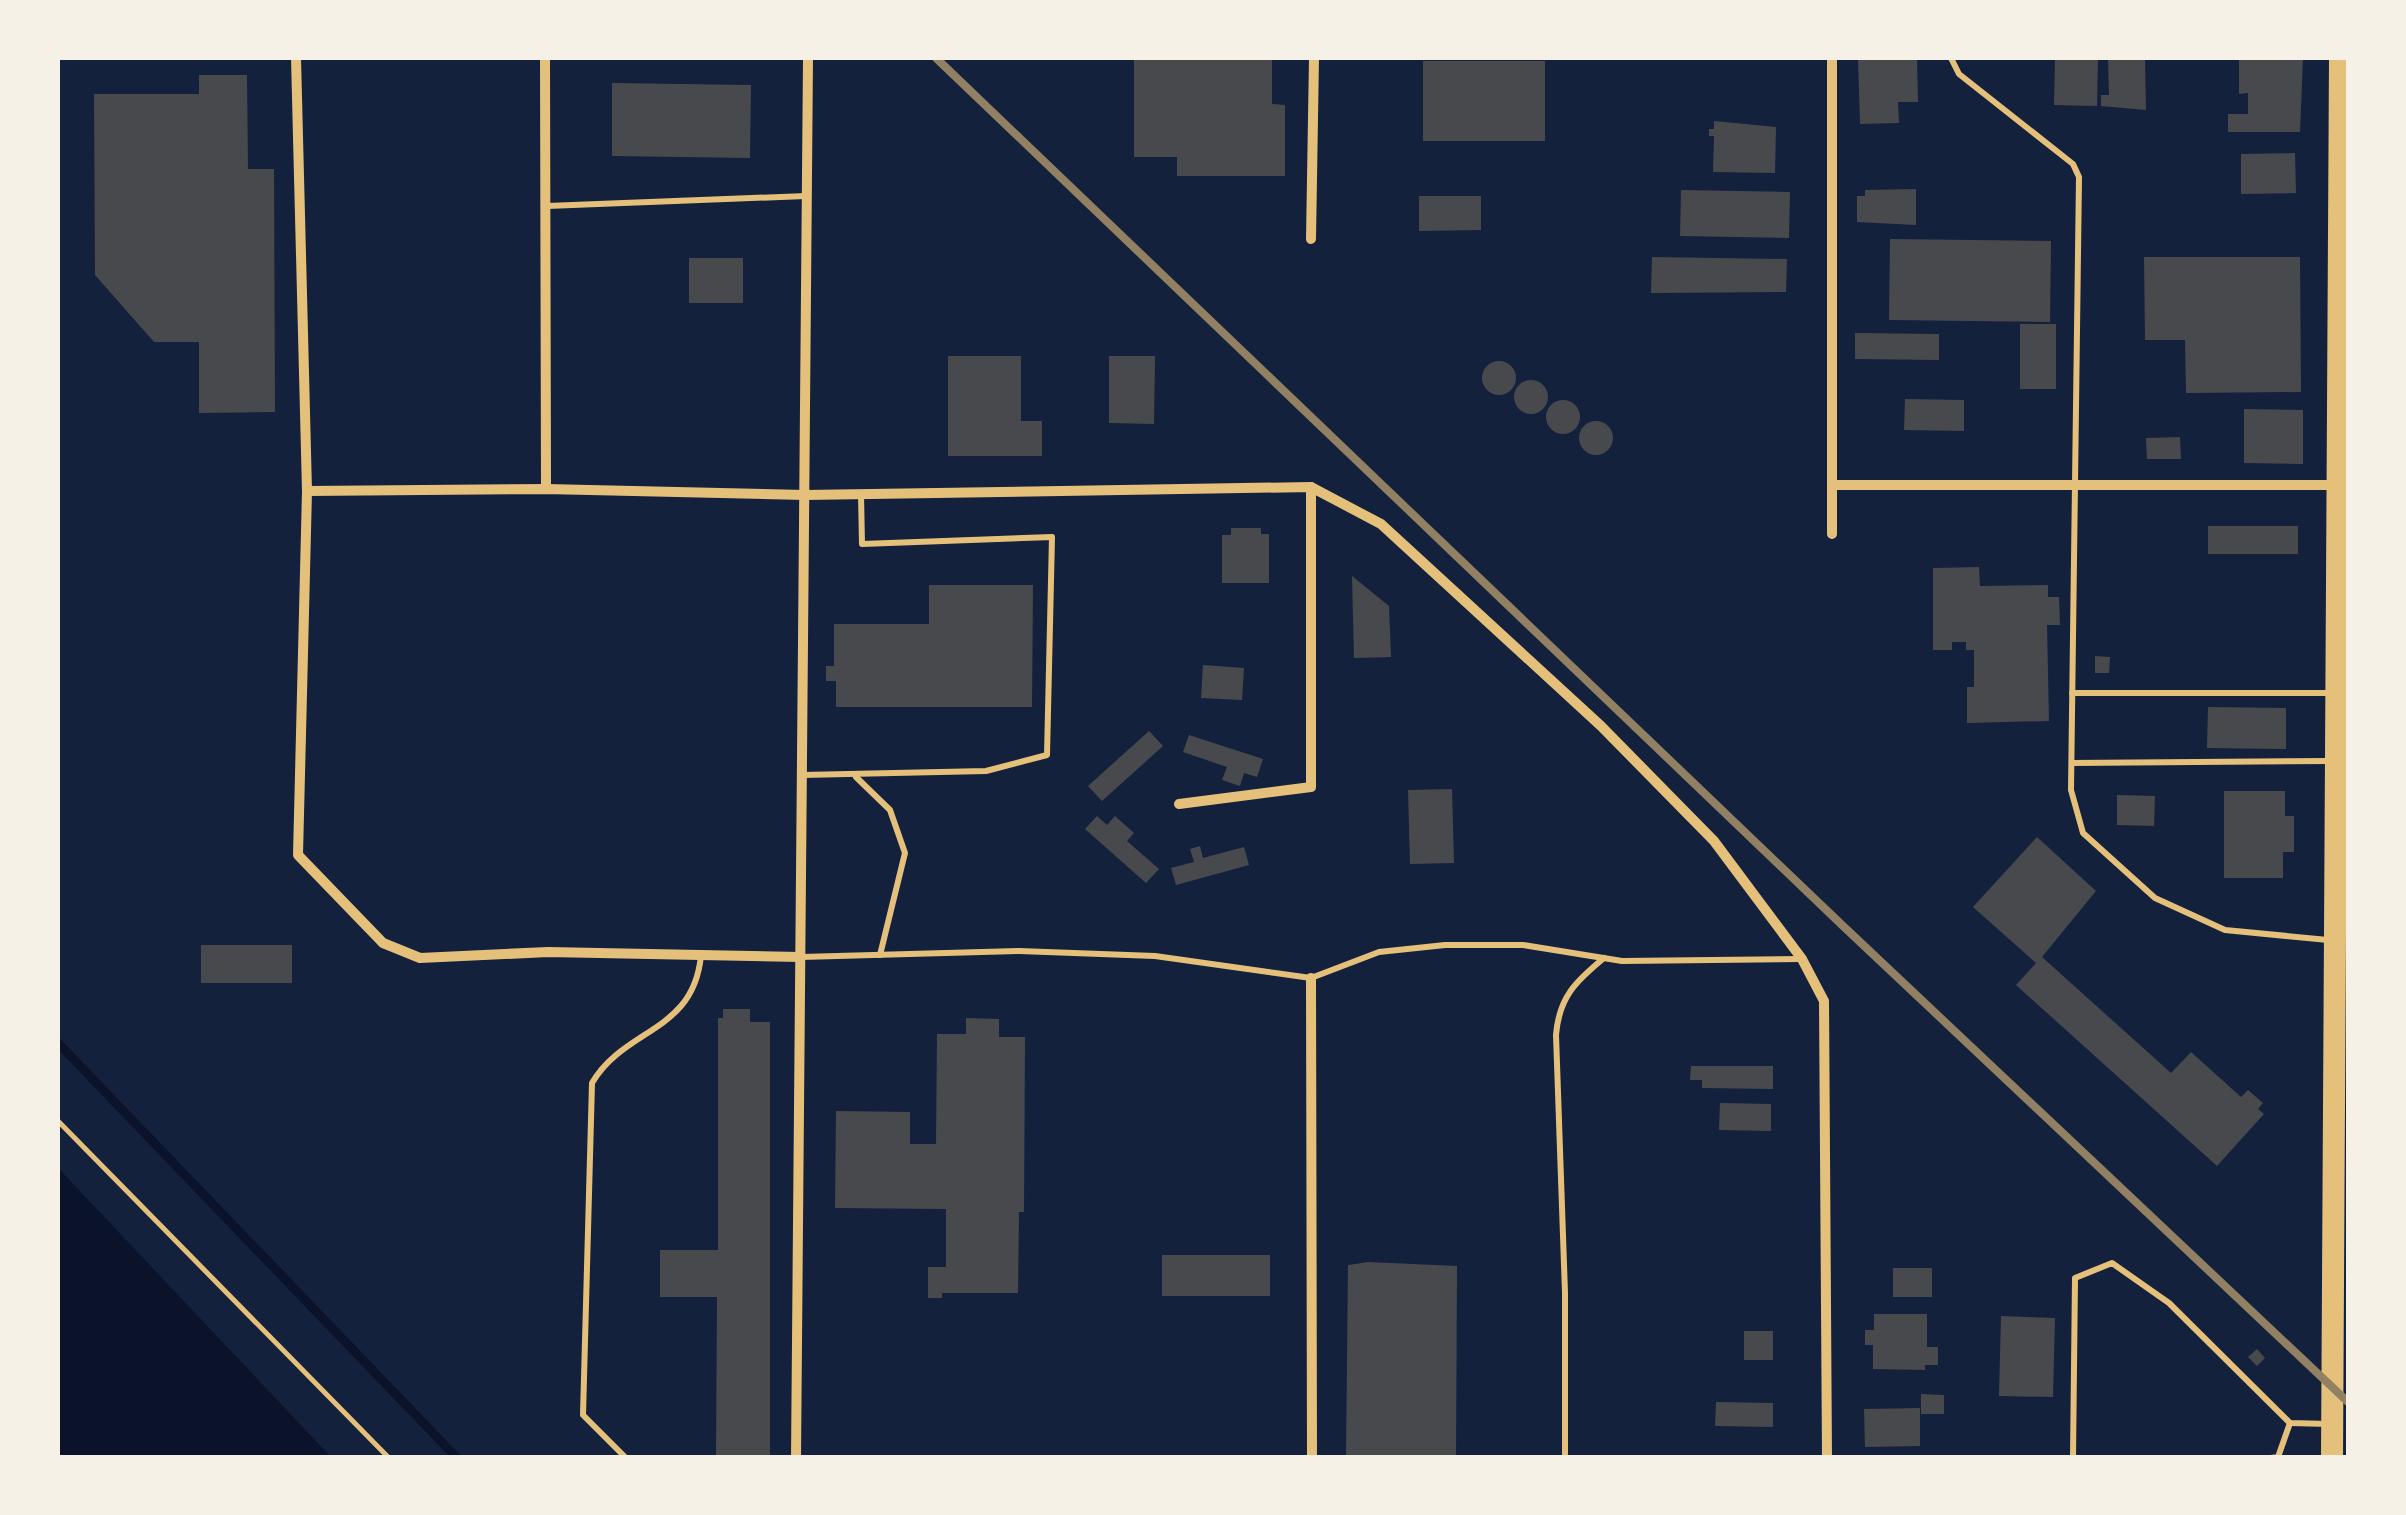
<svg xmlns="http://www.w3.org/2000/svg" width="2406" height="1515" viewBox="0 0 2406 1515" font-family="Overpass,sans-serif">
<rect width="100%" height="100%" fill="#14213d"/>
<polygon fill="#0b132b" points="58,1169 61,1171 331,1457 58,1457"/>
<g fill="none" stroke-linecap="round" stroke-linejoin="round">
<polyline stroke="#0b132b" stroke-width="9" points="58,1043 457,1458"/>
</g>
<g fill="#48494c">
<polygon points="1134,58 1272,58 1272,104 1285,105 1285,176 1177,176 1177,157 1134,157"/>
<polygon points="1858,58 1917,58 1918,102 1898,102 1899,123 1860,124"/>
<polygon points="2055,58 2098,58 2097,106 2054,105"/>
<polygon points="2108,58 2145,58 2146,110 2101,106 2101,95 2109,95"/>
<polygon points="2239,58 2303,58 2300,132 2228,132 2228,114 2248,114 2248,93 2239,94"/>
<rect x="1423" y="61" width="122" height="80"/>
<polygon points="199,75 247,75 248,169 274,169 275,412 199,413 199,342 154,342 95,275 94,94 199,94"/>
<polygon points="612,83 751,85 750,158 612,156"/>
<polygon points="1714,121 1776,127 1775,173 1713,172 1714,136 1709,136 1709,129 1714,129"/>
<polygon points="2295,153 2296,193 2241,194 2241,154"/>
<polygon points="1916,189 1916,225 1857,222 1857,196 1865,196 1865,190"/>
<polygon points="1681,190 1790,192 1789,238 1680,236"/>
<polygon points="1419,196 1481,196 1481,230 1419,231"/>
<polygon points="1890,239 2051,241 2050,322 1889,320"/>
<polygon points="1652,257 1787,259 1786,292 1651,293"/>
<polygon points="2144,257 2300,257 2301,392 2186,393 2185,340 2145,340"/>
<rect x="689" y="258" width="54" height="45"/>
<rect x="2020" y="324" width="36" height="65"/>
<polygon points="1855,333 1939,334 1939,360 1855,359"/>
<polygon points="948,356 1021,356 1021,421 1042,421 1042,456 948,456"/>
<polygon points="1109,356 1155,356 1154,424 1109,423"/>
<circle cx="1499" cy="378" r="17"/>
<circle cx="1531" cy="397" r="17"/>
<polygon points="1905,399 1964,400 1964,431 1904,430"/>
<circle cx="1563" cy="417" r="17"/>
<polygon points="2244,409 2303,410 2303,464 2244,463"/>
<circle cx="1596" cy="438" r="17"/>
<polygon points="2180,437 2181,459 2147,459 2146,438"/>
<rect x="2208" y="526" width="90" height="28"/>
<polygon points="1231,528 1261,528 1261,534 1269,534 1269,583 1222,583 1222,535 1231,535"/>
<polygon points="1979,567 1980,586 2048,585 2048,597 2059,597 2060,625 2047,625 2049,721 1967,723 1967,687 1974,687 1974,650 1966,650 1966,642 1952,642 1952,650 1933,650 1933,568"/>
<polygon points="1352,576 1389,606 1391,657 1354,658"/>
<polygon points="929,585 1033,585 1032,707 836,707 836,681 826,681 826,666 834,666 834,624 929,624"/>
<polygon points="2095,656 2110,657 2109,673 2095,673"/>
<polygon points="1203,665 1244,668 1242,700 1201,698"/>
<polygon points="2208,707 2286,708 2286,749 2207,748"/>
<polygon points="1149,731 1163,746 1102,801 1088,786"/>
<polygon points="1189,735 1263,759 1257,777 1244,773 1240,786 1222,780 1227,767 1183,752"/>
<polygon points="1452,789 1454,863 1410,864 1408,790"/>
<polygon points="2224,791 2285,791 2285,816 2294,816 2294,852 2283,852 2283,878 2224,878"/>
<polygon points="2117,795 2155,796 2154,826 2117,825"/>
<polygon points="1097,816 1107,825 1115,816 1134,833 1127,841 1159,869 1146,883 1085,829"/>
<polygon points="2037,837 2096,891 2042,957 2171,1073 2191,1052 2241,1097 2248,1090 2263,1103 2258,1109 2264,1114 2217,1166 2016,985 2036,963 1973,907"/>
<polygon points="1200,846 1203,858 1244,847 1249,865 1176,885 1171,868 1194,862 1190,849"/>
<rect x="201" y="945" width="91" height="38"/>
<polygon points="723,1009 750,1009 750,1022 770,1022 770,1458 716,1458 717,1297 660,1297 660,1250 718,1250 718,1018 723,1018"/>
<polygon points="966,1018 999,1019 999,1037 1025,1037 1024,1212 1019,1212 1018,1293 942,1293 942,1298 928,1298 928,1267 946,1267 946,1209 835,1208 836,1111 910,1112 910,1144 936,1144 937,1034 966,1034"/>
<polygon points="1691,1066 1773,1066 1773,1089 1702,1088 1702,1080 1690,1080"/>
<polygon points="1720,1103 1771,1104 1771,1131 1719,1130"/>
<rect x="1162" y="1255" width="108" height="41"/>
<polygon points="1368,1262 1457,1266 1456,1458 1346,1458 1348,1265"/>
<rect x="1893" y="1268" width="39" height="29"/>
<polygon points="1874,1314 1927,1314 1927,1347 1938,1347 1938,1365 1925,1365 1925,1370 1873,1369 1873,1345 1865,1345 1865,1330 1874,1330"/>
<polygon points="2001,1316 2055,1318 2053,1397 1999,1396"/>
<rect x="1744" y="1331" width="29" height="29"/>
<polygon points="2257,1349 2265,1358 2257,1366 2248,1357"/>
<polygon points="1921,1394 1944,1395 1944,1414 1921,1414"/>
<polygon points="1716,1402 1773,1403 1773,1427 1715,1426"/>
<polygon points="1920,1408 1920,1446 1865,1447 1864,1409"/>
</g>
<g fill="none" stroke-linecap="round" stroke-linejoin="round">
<polyline stroke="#e5c07b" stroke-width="5" points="58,1121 389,1458"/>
<g stroke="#e5c07b" stroke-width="6">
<polyline points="1951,58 1959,74 2073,164 2079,177 2071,790 2083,833 2155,898 2225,930 2328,940"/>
<polyline points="547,206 806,196"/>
<polyline points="2072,693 2331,693"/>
<polyline points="2072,763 2330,761"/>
<polyline points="802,775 986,771 1047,755 1052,537 862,544 861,494"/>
<polyline points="856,777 890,810 905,853 880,955"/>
<polyline points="801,957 1019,951 1155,956 1311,978 1379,952 1445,945 1523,945 1622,961 1801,959"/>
<path d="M626 1458 583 1415 592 1083C625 1027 694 1033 701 955"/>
<path d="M1565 1458V1293L1556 1035C1559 997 1576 981 1604 958"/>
<polyline points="2073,1458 2075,1278 2112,1263 2169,1303 2290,1423 2329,1424"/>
<polyline points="2271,1458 2278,1457 2290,1423"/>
</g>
<g stroke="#e5c07b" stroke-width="10">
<polyline points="296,58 307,491 298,855 383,943 420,958 548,952 800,957"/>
<polyline points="545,58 546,489"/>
<polyline points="1832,58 1832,534"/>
<polyline points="1311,239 1314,58"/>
<polyline points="1832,485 2338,485"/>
<polyline points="307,491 546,489 805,495 1311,487 1381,524 1601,726 1714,841 1802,959 1824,1001 1827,1458"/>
<polyline points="1179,804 1311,787 1311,487"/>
<polyline points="1311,978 1312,1458"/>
<polyline points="796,1458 808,58"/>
</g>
<polyline stroke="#e5c07b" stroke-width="22" points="2332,1458 2340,58"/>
<polyline stroke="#918062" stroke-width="8" points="936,58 1842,925 2348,1402"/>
</g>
<rect width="2406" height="1515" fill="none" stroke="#f6f1e7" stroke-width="120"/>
</svg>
